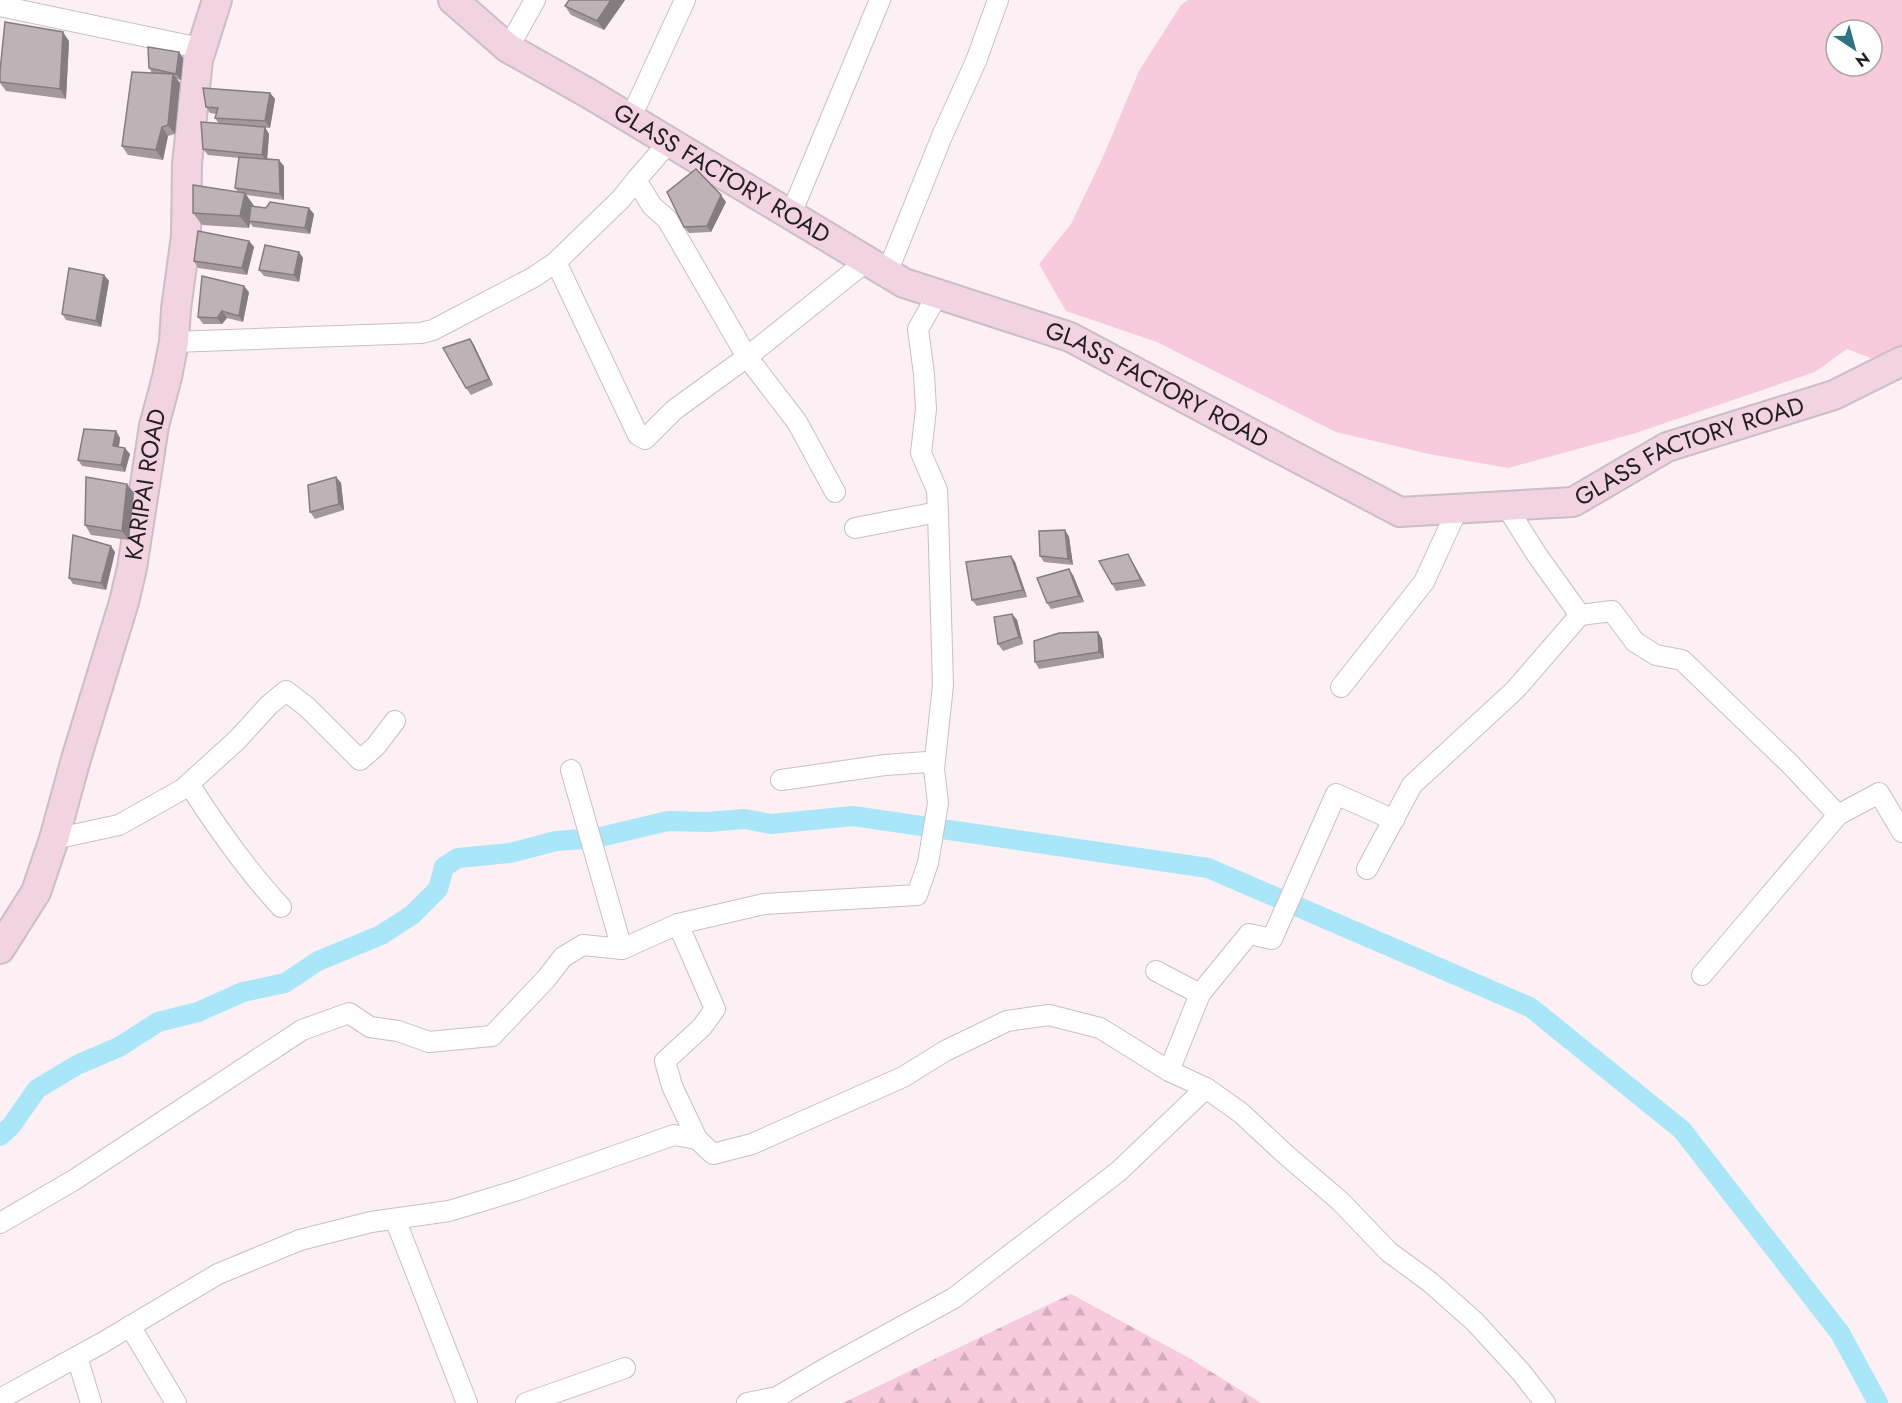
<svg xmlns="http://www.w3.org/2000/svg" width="1902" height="1403" viewBox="0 0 1902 1403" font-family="Jost,sans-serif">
<defs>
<pattern id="forest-firs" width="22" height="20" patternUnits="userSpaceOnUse" patternTransform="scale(1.5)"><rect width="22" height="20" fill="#f7cadc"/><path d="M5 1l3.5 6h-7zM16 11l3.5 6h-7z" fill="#d3adbc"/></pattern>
</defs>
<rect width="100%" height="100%" fill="#fcf0f5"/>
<path fill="#f7cadc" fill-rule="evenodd" d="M1188 0H1902V358L1892 366 1847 349 1815 372 1636 433 1508 468 1429 454 1336 432 1157 342 1066 311 1039 264 1071 224 1103 157 1139 71 1181 5ZM1836 30H1872V66H1836Z"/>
<polygon fill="url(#forest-firs)" points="1071,1294 1189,1358 1261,1403 843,1403"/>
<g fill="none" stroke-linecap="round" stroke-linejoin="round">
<polyline stroke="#a9e7f8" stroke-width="20" points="0,1136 11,1126 37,1089 77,1065 119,1047 158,1022 198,1012 243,992 285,983 318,961 381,935 412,915 438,889 444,867 458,858 510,853 556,841 596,838 668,821 707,822 744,819 771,824 853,816 1208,868 1530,1007 1682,1130 1840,1333 1878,1403"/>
<defs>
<g id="street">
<polyline points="0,6 200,48"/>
<polyline points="508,48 535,0"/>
<polyline points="630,117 638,102 685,0"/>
<polyline points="636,180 670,141"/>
<polyline points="791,214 880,0"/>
<polyline points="556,262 638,435 645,439 674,410 747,357 868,260"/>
<polyline points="887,273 942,136 976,61 998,0"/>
<polyline points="174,342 421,333 433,330 534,277 556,262 621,199 636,180 652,206 667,219 747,357 797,422 835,492"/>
<polyline points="1506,506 1537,555 1580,615 1612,611 1635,642 1656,655 1682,660 1791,765 1838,815 1879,793 1902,832"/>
<polyline points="855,528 938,512"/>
<polyline points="1341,687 1424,582 1457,510"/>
<polyline points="934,769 943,685 938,512 937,490 921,453 926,409 924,374 918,329 938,294"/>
<polyline points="571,770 622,949"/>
<path d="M189 784C217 828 246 869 281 907"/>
<polyline points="54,839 119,825 183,789 237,740 269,705 286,691 307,707 360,760 376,746 395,721"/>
<polyline points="1367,869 1412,785 1515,690 1580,615"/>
<polyline points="678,924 715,1009 702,1027 665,1061 672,1086 697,1139"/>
<polyline points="1156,971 1200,994"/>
<polyline points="1702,975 1838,815"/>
<polyline points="1169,1071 1200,994 1249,934 1272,939 1336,794 1394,820"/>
<polyline points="395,1219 467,1403"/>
<polyline points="0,1223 74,1180 302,1030 349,1013 370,1027 398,1031 429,1042 492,1036 546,979 563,957 583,945 622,949 678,924 764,904 917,895 928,863 938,803 934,769 927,762 885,765 781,780"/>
<polyline points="130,1326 176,1403"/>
<polyline points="77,1357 91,1403"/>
<polyline points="0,1399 102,1343 218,1274 300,1240 371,1222 449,1211 518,1190 674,1135 697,1139 713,1154 752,1144 903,1077 945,1051 1007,1021 1049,1015 1100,1028 1169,1071 1206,1088 1241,1113 1285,1154 1340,1201 1389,1252 1430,1282 1475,1322 1521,1372 1545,1403"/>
<polyline points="526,1403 625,1368"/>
<polyline points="747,1403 777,1397 826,1368 954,1298 1119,1171 1206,1088"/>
</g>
<g id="secondary">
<path id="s1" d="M453 0 508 48 588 93 904 283 1070 337 1286 452 1400 512 1573 502 1667 447 1834 395 1902 361"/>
<path id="s2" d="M0 949 36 892 54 839 76 759 124 602 132 568 154 426 167 377 174 342 176 309 186 236 187 164 198 60 217 0"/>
</g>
</defs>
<use href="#street" stroke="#cabfc3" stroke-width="22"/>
<use href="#secondary" stroke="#cabfc3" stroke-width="32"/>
<use href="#street" stroke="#fff" stroke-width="20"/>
<use href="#secondary" stroke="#f1d3e1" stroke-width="28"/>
</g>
<g fill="#a3999d">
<polygon points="569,0 625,0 604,30 571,15 565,6"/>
<polygon points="69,41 66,99 6,91 0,83 0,71"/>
<polygon points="183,58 181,80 177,79 180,83 175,134 168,136 163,160 128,155 122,146 152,73 149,68"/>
<polygon points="270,93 275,99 270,128 255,127 269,134 267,159 284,166 284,200 246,195 254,206 314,214 310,234 253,227 250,223 249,228 202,225 193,213 238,192 235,188 239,158 208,155 203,149 219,124 215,118 216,114 210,113 206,107"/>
<polygon points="726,202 711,232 689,233 684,227"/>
<polygon points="249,241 254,247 247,275 198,268 194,261"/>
<polygon points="299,252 303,258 299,282 264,276 259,270"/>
<polygon points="104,275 109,281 101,327 66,320 62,314"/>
<polygon points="249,292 243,322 227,318 222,324 203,324 198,317"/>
<polygon points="470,339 474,345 493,385 471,395 466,388"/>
<polygon points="116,431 120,438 119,447 130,454 125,472 82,466 78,460"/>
<polygon points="336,477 341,483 344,510 315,519 310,512"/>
<polygon points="134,493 129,540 91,535 85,525"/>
<polygon points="1065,530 1069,537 1073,565 1044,562 1040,556"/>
<polygon points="115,552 106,590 73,584 69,578"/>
<polygon points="1011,556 1015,562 1027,597 977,606 972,600"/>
<polygon points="1132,561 1146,586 1116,591 1112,584"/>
<polygon points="1073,575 1084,602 1051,609 1047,603"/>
<polygon points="1012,614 1017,620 1023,644 1003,651 998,644"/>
<polygon points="1098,632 1102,639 1104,658 1039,669 1035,662"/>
</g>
<g fill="#847d7f">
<polygon points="611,0 625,0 604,30 597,21"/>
<polygon points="63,32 69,41 66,99 60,89"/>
<polygon points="179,52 183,58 181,80 176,74"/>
<polygon points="173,74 180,83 175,134 168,125"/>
<polygon points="270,93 275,99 270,128 265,121"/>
<polygon points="162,127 168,136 163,160 156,150"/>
<polygon points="265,127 269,134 267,161 262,155"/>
<polygon points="279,160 284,166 284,200 280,194"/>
<polygon points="245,193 254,206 249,221 250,223 249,228 240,216"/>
<polygon points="721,195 726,202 711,232 707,226"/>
<polygon points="309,208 314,214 310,234 305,228"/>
<polygon points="249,241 254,247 247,275 242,268"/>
<polygon points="299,252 303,258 299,282 294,275"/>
<polygon points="104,275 109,281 101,327 96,321"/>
<polygon points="244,286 249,292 243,322 239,316"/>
<polygon points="222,311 227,318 222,324 217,318"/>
<polygon points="470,339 474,345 493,385 489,379"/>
<polygon points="116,431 120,438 118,452 113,446"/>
<polygon points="125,448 130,454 125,472 121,465"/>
<polygon points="336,477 341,483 344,510 339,504"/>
<polygon points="127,484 134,493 129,540 122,531"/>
<polygon points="1065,530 1069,537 1073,565 1068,559"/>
<polygon points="111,546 115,552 106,590 101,583"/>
<polygon points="1128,554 1132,561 1146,586 1141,580"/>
<polygon points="1011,556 1015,562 1027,597 1023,590"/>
<polygon points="1069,569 1073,575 1084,602 1079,596"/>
<polygon points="1012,614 1017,620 1023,644 1019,637"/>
<polygon points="1098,632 1102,639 1104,658 1099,652"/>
</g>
<g fill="#bdb2b6" stroke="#847d7f" stroke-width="1.5">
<polygon points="569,0 611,0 597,21 565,6"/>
<polygon points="5,22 63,32 60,89 0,82 0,71"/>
<polygon points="148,47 179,52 176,74 149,68"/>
<polygon points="132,72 173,74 168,125 162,127 156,150 122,146"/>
<polygon points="203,88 270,93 265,121 215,118 218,108 206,107"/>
<polygon points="201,122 265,127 262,155 203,149"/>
<polygon points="239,157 279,160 280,194 235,188"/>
<polygon points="696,169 721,195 707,226 684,227 667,192"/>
<polygon points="193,185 245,193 240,216 193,213"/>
<polygon points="270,202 309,208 305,228 249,221 251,206 266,208"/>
<polygon points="198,231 249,241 242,268 194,261"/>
<polygon points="265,245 299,252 294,275 259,270"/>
<polygon points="69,268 104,275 96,321 62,314"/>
<polygon points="202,276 244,286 239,316 222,311 217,318 198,317"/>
<polygon points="470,339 489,379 466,388 443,348"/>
<polygon points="84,429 116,431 113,446 125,448 121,465 78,460"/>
<polygon points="86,477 127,484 122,531 85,525"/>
<polygon points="336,477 339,504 310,512 308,485"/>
<polygon points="1065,530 1068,559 1040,556 1039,531"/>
<polygon points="73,535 111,546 101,583 69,578"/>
<polygon points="1128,554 1141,580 1112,584 1099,561"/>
<polygon points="1011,556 1023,590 972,600 966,562"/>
<polygon points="1069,569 1079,596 1047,603 1037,578"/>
<polygon points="1012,614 1019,637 998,644 994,617"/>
<polygon points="1098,632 1099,652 1035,662 1034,641 1059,633"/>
</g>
<g text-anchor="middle" stroke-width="6" stroke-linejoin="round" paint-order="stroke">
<g font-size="24" fill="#231f20" stroke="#fff">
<text dy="8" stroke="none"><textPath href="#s1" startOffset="321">GLASS FACTORY ROAD</textPath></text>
<text dy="8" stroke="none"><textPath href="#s1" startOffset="807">GLASS FACTORY ROAD</textPath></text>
<text dy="8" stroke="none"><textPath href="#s1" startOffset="1383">GLASS FACTORY ROAD</textPath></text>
<text dy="8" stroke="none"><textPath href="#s2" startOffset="490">KARIPAI ROAD</textPath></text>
</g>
</g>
<g transform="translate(1854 48) rotate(144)"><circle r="28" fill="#ffffff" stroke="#a7a5a6" stroke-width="1.5"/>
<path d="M0-4.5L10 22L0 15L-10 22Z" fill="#307384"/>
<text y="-9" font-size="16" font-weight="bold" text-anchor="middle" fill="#231f20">N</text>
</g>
</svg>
